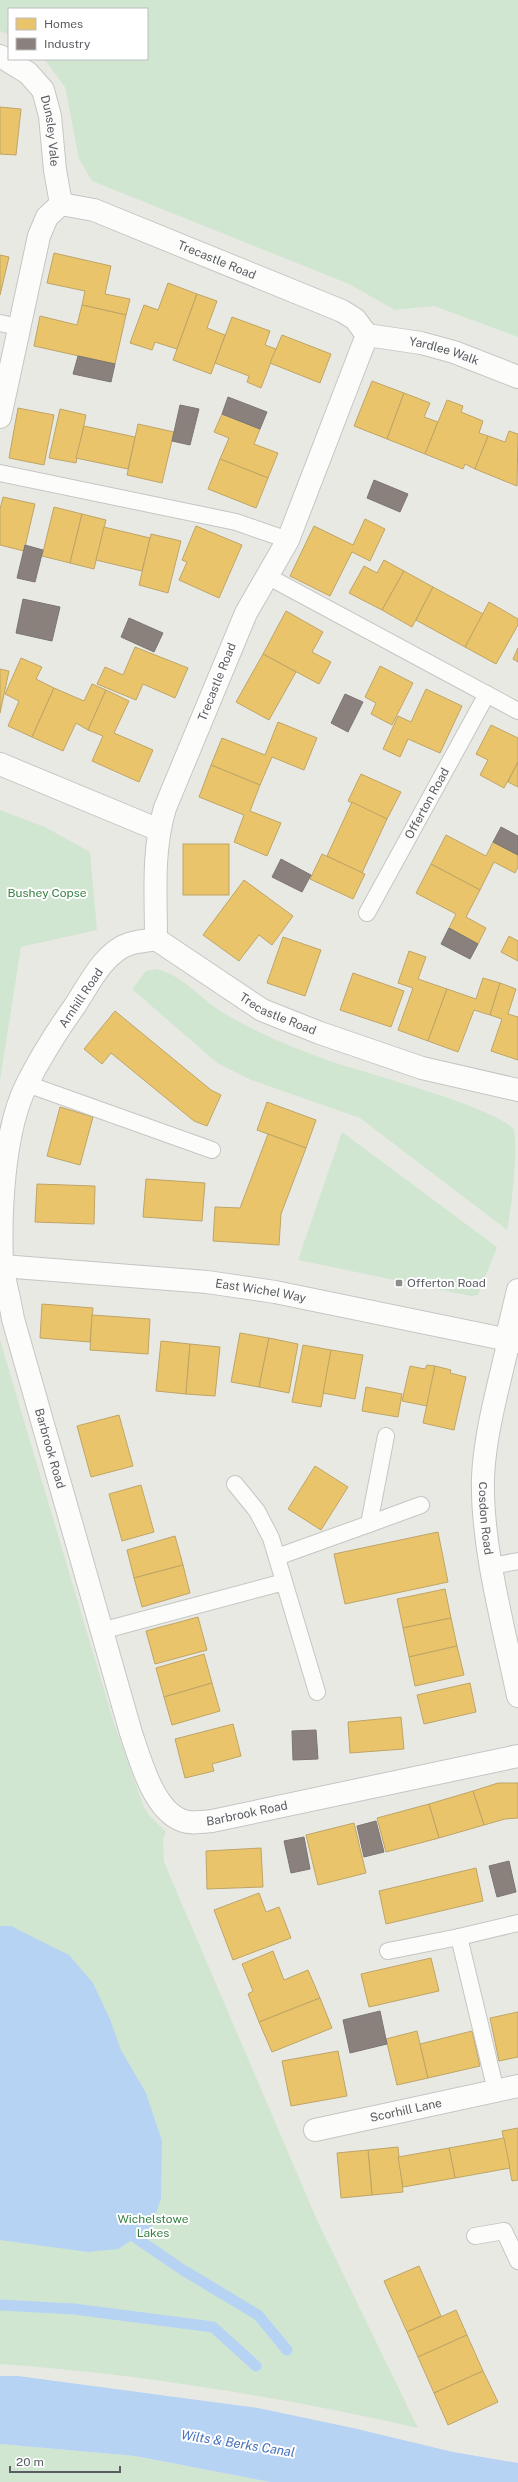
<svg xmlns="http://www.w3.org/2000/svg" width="518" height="2482" viewBox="0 0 518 2482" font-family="'Public Sans',sans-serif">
<rect width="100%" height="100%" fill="#e9e9e4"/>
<g fill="#d1e6d1">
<polygon points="0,0 518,0 518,337 434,306 395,310 349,284 92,181 79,159 65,87 44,59 147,59 147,9 9,9 9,35 0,31"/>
<polygon points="0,810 45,827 90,852 97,930 21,947 0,1080"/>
<path d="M157 969C183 976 200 998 222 1012 255 1032 291 1047 327 1060 361 1072 497 1107 514 1130 518 1149 512 1207 507 1230L360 1118 251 1080 217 1063 132 989 146 971Z"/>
<polygon points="342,1132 497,1247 478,1295 471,1296 298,1260"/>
<path d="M0 1340 114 1723 144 1807 149 1815 166 1832 163 1840 164 1862 317 2220 418 2428C281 2397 140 2374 0 2364Z"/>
<polygon points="0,2444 135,2456 270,2482 0,2482"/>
</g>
<g fill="#b7d3f4">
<polygon points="0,1926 11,1926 69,1955 93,1983 110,2019 121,2050 146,2093 162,2141 161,2199 151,2228 118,2249 88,2252 0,2240"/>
<polygon points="0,2376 18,2376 258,2408 353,2428 453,2452 518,2463 518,2482 270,2482 135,2456 0,2444"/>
</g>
<g fill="#e9c46a" stroke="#bea567">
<polygon points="0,107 21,109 16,155 0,154"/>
<polygon points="54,253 111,266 105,294 130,299 126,315 82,305 85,291 47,283"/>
<polygon points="0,255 9,257 0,295"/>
<polygon points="168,283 197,294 177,349 155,342 152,350 130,343 144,305 158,310"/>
<polygon points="197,294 217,301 207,328 225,335 211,374 173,360"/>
<polygon points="82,305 126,315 115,364 34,346 40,316 77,325"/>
<polygon points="232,317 270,331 265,345 276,349 261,388 247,382 249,376 215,363"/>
<polygon points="282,335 331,354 320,383 270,363"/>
<polygon points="372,381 404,393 387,439 354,426"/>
<polygon points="404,393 430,403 424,417 438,422 425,454 387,439"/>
<polygon points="447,400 463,406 461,412 483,421 479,433 488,436 475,469 465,464 463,469 425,454"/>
<polygon points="18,408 54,415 44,465 9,458"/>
<polygon points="60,409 86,415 76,463 49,458"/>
<polygon points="222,414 260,429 254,444 278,453 268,478 220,459 229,438 214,432"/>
<polygon points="138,424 174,432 162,483 127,475"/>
<polygon points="84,426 135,437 128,469 76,458"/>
<polygon points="509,431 518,434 517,486 475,469 488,436 505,442"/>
<polygon points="220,459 268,478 256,508 208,489"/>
<polygon points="3,497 35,504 24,551 0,545 0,509"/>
<polygon points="54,507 82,514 70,563 42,556"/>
<polygon points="82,514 106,520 94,569 70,563"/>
<polygon points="365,519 385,529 370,561 352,552 330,596 290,576 314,526 353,545"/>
<polygon points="196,526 242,545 219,598 179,580 187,562 182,560"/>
<polygon points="104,527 150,538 142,571 96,560"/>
<polygon points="151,534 181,541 168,593 139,585"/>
<polygon points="384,560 404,571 382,610 349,593 364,566 377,573"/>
<polygon points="404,571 433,587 412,627 382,610"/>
<polygon points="433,587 483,614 465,647 416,620"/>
<polygon points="489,602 518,619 518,625 496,664 465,647"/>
<polygon points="286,611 323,632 312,652 331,662 319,684 263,654"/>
<polygon points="135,647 188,668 175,698 143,684 136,700 97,684 105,667 123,675"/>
<polygon points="518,648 518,662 513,659"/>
<polygon points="263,654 296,672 269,720 236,702"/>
<polygon points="21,658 42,667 36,679 54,688 32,737 8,726 19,701 5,694"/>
<polygon points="380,666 413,683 392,725 371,714 376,703 365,697"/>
<polygon points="0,669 9,671 0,713"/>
<polygon points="92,684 106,690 88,730 76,723 63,751 32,737 54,688 84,701"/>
<polygon points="426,689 462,706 440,753 408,739 400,757 383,749 398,716 411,722"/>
<polygon points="106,690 129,701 114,733 153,750 139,782 92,761 103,736 88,730"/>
<polygon points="278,722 317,738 304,770 272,757 260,785 211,765 222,738 265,755"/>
<polygon points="491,725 518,738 518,762 504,788 480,775 488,760 476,754"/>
<polygon points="518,762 518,787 508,782"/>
<polygon points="211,765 260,785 250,811 281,823 267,856 234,842 244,815 199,797"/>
<polygon points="361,774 401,792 387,819 348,801"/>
<polygon points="352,802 387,819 362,873 327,856"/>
<polygon points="446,835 486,856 493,842 518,855 518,867 515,873 494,862 480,890 431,864"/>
<rect x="183" y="844" width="46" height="51"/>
<polygon points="322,854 365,874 353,899 310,879"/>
<polygon points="431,864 480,890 466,917 486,928 478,944 449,928 456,914 416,893"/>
<polygon points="244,880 293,916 272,945 259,935 239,961 203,935"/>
<polygon points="509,936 518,941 518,961 501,952"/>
<polygon points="283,937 321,950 305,996 267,983"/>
<polygon points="409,951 426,957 418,979 447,989 428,1041 398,1030 413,988 398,983"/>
<polygon points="353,973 404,991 391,1027 340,1010"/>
<polygon points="483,978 500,983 490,1015 474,1010 458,1052 428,1041 447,989 476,999"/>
<polygon points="500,983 516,989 508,1014 518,1017 518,1060 491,1051 502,1019 490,1015"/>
<polygon points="115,1011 211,1090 221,1095 207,1126 194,1121 111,1053 102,1064 84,1049"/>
<polygon points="267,1102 316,1120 306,1148 257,1130"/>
<polygon points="60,1107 93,1117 80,1165 47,1156"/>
<polygon points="268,1134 306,1148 281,1214 279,1245 213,1241 215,1207 240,1208"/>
<polygon points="146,1179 205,1183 202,1221 143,1217"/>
<polygon points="37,1184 95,1186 94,1224 35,1222"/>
<polygon points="42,1304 93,1308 90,1342 40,1338"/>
<polygon points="92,1315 150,1319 148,1354 90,1350"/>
<polygon points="240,1333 269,1338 259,1387 231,1382"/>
<polygon points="269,1338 298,1344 289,1393 259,1387"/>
<polygon points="161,1341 190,1344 186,1394 156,1391"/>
<polygon points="190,1344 220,1347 215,1396 186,1394"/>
<polygon points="303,1345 331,1350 321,1407 292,1402"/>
<polygon points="331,1350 363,1355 355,1399 323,1393"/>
<polygon points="427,1365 435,1366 427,1406 402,1401 410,1366 425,1369"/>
<polygon points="435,1366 451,1370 450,1373 466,1377 454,1430 423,1423"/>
<polygon points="366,1387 402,1394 398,1417 362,1411"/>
<polygon points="119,1415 133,1466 91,1477 77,1426"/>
<polygon points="315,1466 348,1487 321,1530 288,1509"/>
<polygon points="141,1485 154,1532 122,1541 109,1494"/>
<polygon points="438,1532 448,1582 345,1604 334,1554"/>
<polygon points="175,1536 183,1565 134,1578 127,1550"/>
<polygon points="183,1565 190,1593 142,1607 134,1578"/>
<polygon points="445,1589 451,1618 403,1628 397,1599"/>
<polygon points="198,1617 207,1650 155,1664 146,1631"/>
<polygon points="451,1618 457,1646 409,1657 403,1628"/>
<polygon points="457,1646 464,1675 415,1686 409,1657"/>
<polygon points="204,1654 212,1683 164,1697 156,1668"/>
<polygon points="212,1683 220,1711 172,1725 164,1697"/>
<polygon points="470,1683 476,1712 424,1724 417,1695"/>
<polygon points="401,1717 404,1749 350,1753 348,1722"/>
<polygon points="233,1724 241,1756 212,1764 214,1771 185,1778 175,1739"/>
<polygon points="498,1783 518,1783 518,1818 505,1819 484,1825 473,1791"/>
<polygon points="473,1791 484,1825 439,1838 429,1804"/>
<polygon points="429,1804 439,1838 386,1852 377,1818"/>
<polygon points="354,1823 366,1873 318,1885 306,1835"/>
<polygon points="261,1848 263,1887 207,1889 206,1851"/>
<polygon points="476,1868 483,1901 386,1924 379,1891"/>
<polygon points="259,1893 266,1912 279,1907 291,1938 233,1960 214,1910"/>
<polygon points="273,1951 284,1980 308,1970 320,1998 259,2022 248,1994 253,1991 242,1964"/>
<polygon points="431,1958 439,1991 369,2007 361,1974"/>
<polygon points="320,1998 332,2028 272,2052 259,2022"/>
<polygon points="518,2012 518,2057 499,2061 490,2018"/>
<polygon points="417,2031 428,2078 397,2085 386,2039"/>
<polygon points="472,2031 480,2066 428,2078 420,2044"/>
<polygon points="338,2051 347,2096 291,2106 282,2061"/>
<polygon points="518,2128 518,2180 512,2181 502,2131"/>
<polygon points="504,2138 510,2168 455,2178 449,2148"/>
<polygon points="398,2147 403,2192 372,2195 368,2150"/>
<polygon points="449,2148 455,2178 403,2187 398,2157"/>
<polygon points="368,2150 372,2195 341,2198 337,2153"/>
<polygon points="419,2266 441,2316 407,2332 384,2281"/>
<polygon points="456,2310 467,2335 418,2357 407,2332"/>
<polygon points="467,2335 483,2371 434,2393 418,2357"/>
<polygon points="483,2371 498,2402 448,2425 434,2393"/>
</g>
<g fill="#8a817c" stroke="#7b7674">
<polygon points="78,356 115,364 111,382 73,374"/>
<polygon points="228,397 267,412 260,429 222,414"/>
<polygon points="180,405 199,409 190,445 172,441"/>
<polygon points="374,480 408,494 400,512 367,498"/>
<polygon points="25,545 43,550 35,582 17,578"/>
<polygon points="23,599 60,607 52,641 16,633"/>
<polygon points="129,618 163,633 154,652 121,637"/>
<polygon points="345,694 363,702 348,732 331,723"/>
<polygon points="501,827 518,836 518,855 493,842"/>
<polygon points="281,859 311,875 302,892 272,877"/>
<polygon points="449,928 478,944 470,959 441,944"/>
<polygon points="316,1730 318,1759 293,1760 292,1731"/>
<polygon points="376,1821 384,1852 364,1857 357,1826"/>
<polygon points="304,1837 310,1869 291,1873 284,1841"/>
<polygon points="509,1861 516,1892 497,1897 489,1866"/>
<polygon points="380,2011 387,2044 350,2053 343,2020"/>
</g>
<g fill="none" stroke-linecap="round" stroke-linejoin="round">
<g stroke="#b7d3f4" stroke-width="11">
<polyline points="136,2238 183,2270 258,2315 287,2350"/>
<polyline points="0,2305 74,2309 213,2327 256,2366"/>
</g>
<defs>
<g id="service">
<polyline points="0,323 19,327"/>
<polyline points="0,473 236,522 288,540"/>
<polyline points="267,576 518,711"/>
<path id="s1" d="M367 913 487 694"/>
<polyline points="27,1084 212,1150"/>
<polyline points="235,1484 257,1511 271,1538 317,1692"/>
<polyline points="369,1524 421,1505"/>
<polyline points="277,1557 369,1524 386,1436"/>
<polyline points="492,1566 518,1561"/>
<polyline points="101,1631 284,1582"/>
<polyline points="459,1937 518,1923"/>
<polyline points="388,1951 459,1937 496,2091"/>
<polyline points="475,2236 504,2231 518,2261"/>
</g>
<g id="minor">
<path id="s2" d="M0 56 28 73 43 90 50 116 55 170 61 204"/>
<path id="s3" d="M367 335 421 343 454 352 518 377"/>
<path id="s4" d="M0 417 39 236 47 217 61 204 94 210 342 311 355 319 367 335 288 540 246 613 165 808C152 851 156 895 156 939L262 1010 320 1033 422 1068 518 1090"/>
<polyline points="0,764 159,830"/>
<path id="s5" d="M156 939C147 941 138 941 129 944 104 952 88 986 74 1007 57 1031 40 1058 27 1084 3 1131 0 1214 2 1265 5 1283 10 1301 13 1319L131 1733C140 1759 153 1809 181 1820 190 1824 202 1822 212 1821L518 1756"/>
<path id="s6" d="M2 1266 207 1282 275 1292 518 1342"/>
<polyline points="506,1340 518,1290"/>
<path id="s7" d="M509 1340C499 1385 485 1432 483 1477 481 1546 504 1628 518 1696"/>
<path id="s8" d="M315 2130 518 2086"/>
</g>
</defs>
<use href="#service" stroke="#c5c6c4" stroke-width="18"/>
<use href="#minor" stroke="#c5c6c4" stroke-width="24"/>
<use href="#service" stroke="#fcfcfb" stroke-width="16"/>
<use href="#minor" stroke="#fcfcfb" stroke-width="22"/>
</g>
<rect fill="#8b8d8f" stroke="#fff" stroke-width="1.5" x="395" y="1279" width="8" height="8" rx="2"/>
<g text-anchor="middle" stroke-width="4" stroke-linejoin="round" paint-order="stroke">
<g font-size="12" fill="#595c61" stroke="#fff">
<text dy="4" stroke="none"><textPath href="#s2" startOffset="97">Dunsley Vale</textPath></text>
<text dy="4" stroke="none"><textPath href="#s4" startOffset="391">Trecastle Road</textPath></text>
<text dy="4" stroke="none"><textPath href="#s3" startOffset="79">Yardlee Walk</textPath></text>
<text transform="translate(217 682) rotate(-68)" y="4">Trecastle Road</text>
<text dy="4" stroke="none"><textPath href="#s1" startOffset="125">Offerton Road</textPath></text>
<text transform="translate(81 998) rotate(-56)" y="4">Arnhill Road</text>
<text dy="4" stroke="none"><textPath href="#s4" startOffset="1352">Trecastle Road</textPath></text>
<text dy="4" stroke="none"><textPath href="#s6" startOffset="260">East Wichel Way</textPath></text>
<text dy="4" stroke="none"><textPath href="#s5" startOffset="577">Barbrook Road</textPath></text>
<text dy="4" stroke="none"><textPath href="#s7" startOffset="181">Cosdon Road</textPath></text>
<text dy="4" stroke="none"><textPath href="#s5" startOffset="1043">Barbrook Road</textPath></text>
<text dy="4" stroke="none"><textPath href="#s8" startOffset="93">Scorhill Lane</textPath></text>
</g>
<g font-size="12" fill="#388244" stroke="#fff">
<text x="47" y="897">Bushey Copse</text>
<text x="153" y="2223">Wichelstowe<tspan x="153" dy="14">Lakes</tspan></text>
</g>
<g font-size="12" fill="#595c61" stroke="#fff" text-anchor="start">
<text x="407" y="1287">Offerton Road</text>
</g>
<g font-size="13" font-style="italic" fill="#4672bd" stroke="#fff">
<text transform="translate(238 2443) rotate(9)" y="5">Wilts &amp; Berks Canal</text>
</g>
</g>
<rect x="8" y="8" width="140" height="52" fill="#ffffff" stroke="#bdbec0"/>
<rect x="16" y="18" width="20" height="12" fill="#e9c46a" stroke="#bdbec0"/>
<text x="44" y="28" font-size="12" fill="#595c61">Homes</text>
<rect x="16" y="38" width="20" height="12" fill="#8a817c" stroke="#bdbec0"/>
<text x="44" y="48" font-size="12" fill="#595c61">Industry</text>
<path d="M10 2466v6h110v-6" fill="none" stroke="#595c61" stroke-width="2"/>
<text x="16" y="2466" font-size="12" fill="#595c61" stroke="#ffffff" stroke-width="3" paint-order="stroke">20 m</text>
</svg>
